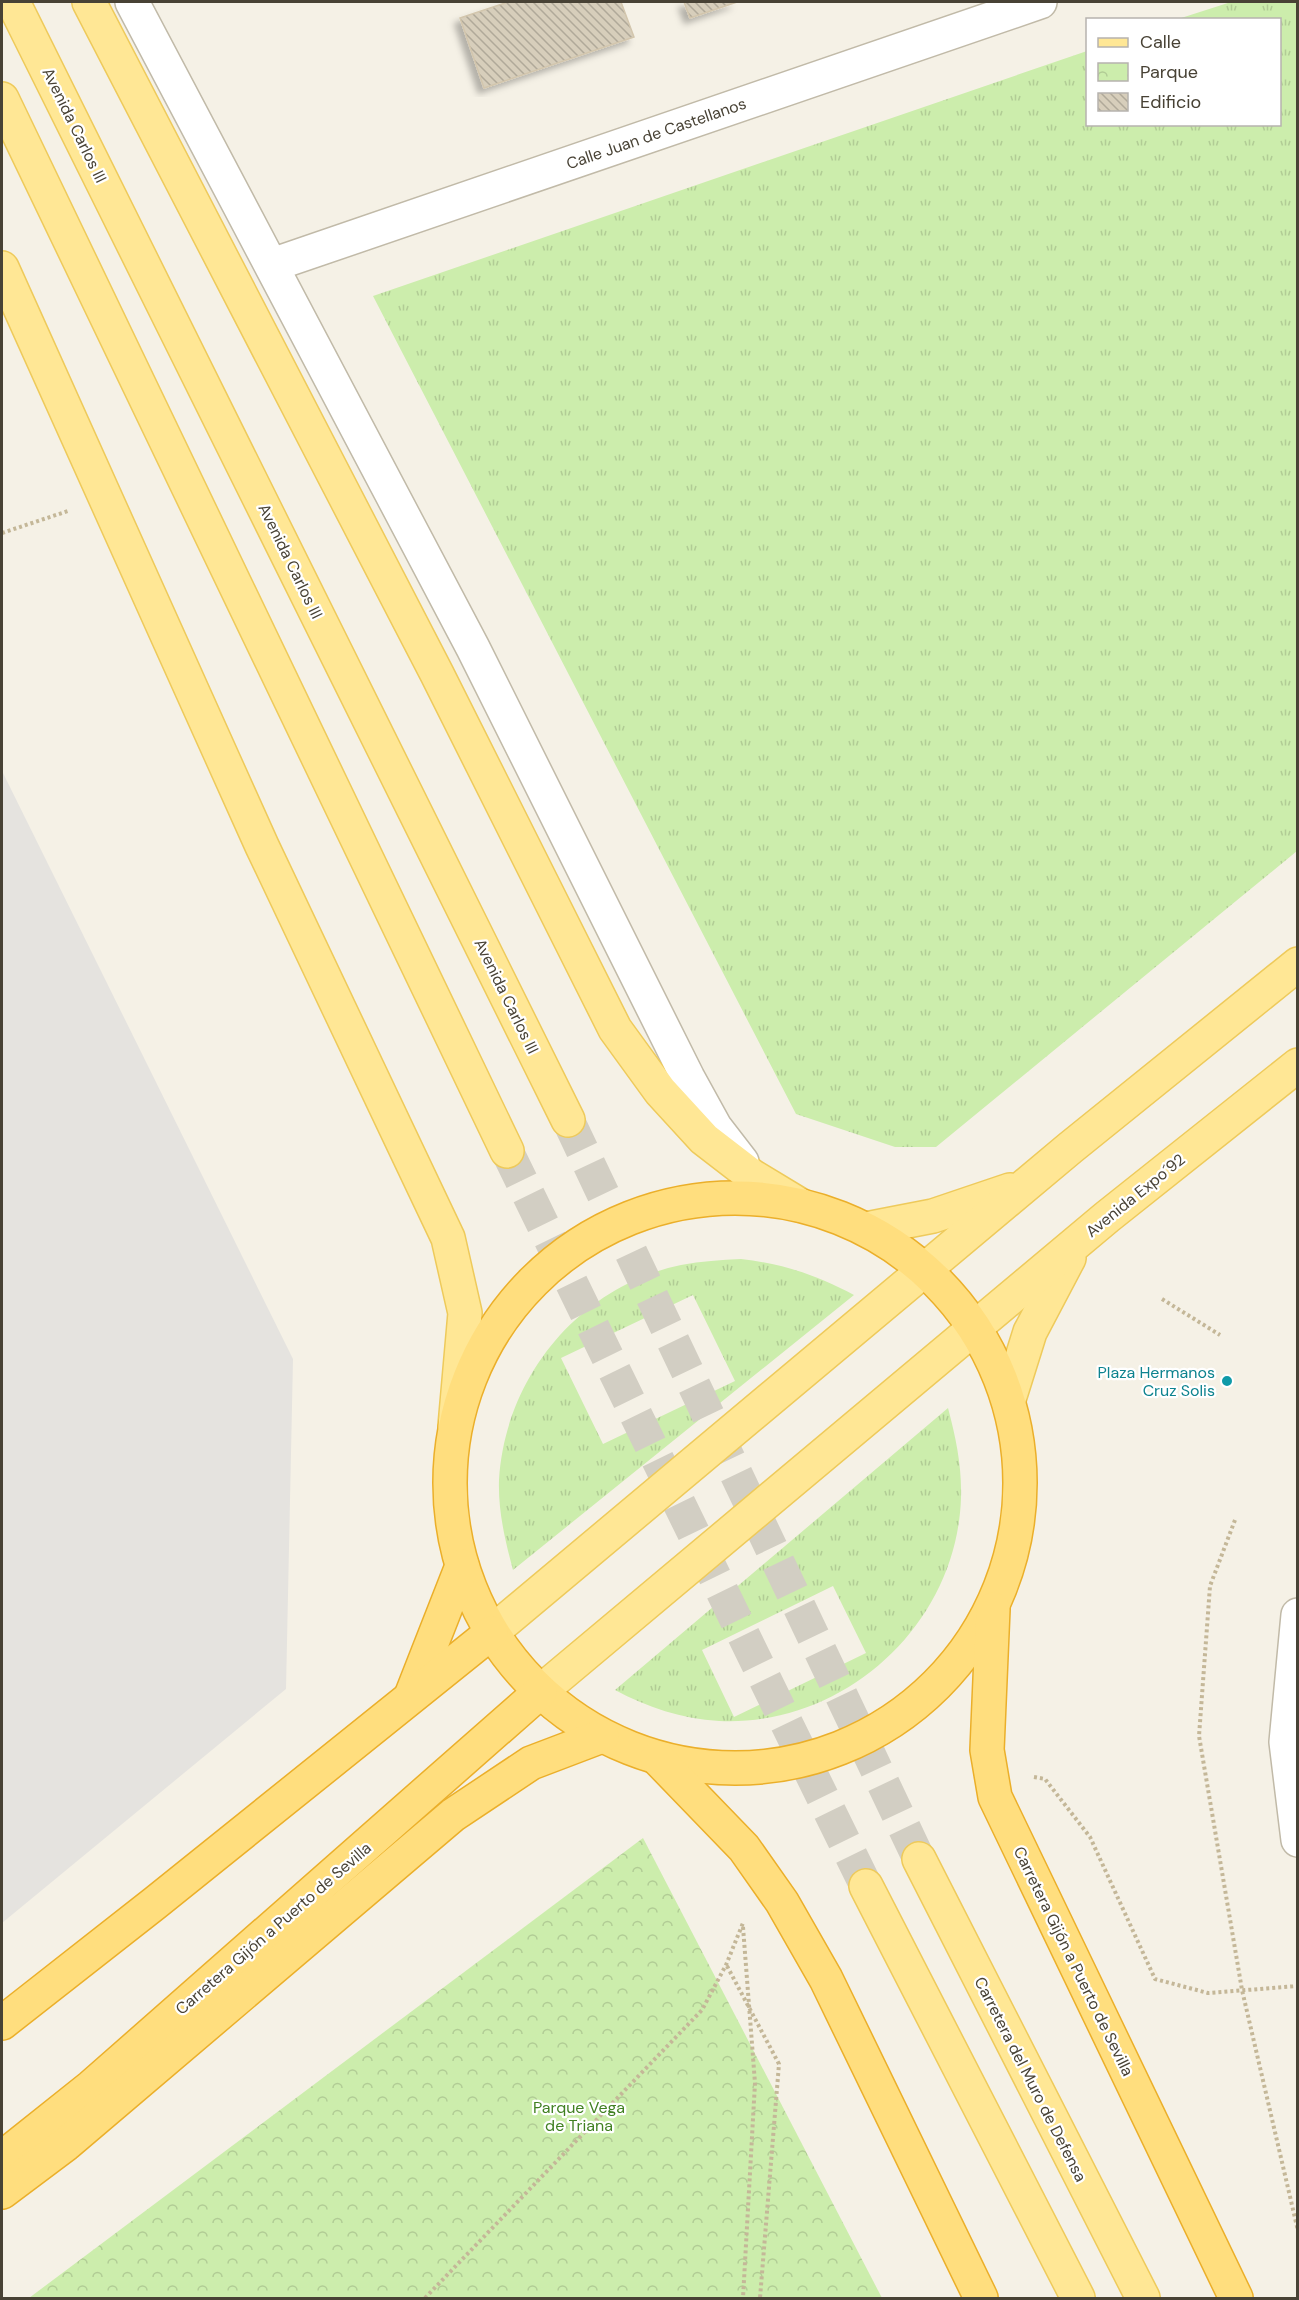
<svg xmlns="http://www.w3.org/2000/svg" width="1299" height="2300" viewBox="0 0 1299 2300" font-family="'DM Sans',sans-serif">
<defs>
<pattern id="grass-tufts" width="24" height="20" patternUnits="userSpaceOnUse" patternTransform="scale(1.5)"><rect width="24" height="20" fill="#ccedac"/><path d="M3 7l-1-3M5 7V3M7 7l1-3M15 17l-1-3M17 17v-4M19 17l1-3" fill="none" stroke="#b1cc95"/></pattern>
<pattern id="park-crowns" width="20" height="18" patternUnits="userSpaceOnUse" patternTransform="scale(1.5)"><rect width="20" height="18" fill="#ccedac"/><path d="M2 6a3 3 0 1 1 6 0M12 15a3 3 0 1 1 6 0" fill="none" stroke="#b1cc95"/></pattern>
<pattern id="building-back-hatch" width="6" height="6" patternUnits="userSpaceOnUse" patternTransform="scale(1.5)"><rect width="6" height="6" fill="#d7cebb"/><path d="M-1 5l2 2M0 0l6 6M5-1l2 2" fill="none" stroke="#b0a999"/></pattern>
<filter id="shadow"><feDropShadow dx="-5.5" dy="5.5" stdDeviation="3" flood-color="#0004"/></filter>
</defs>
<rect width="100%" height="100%" fill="#f5f1e6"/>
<g fill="url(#grass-tufts)" fill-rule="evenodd">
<polygon points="1231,2 1297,2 1297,851 936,1147 895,1147 796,1114 373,296 1087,51 1088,124 1280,124 1280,20 1178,19"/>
<path d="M741 1259C783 1264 817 1275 854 1295L513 1570C505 1540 498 1511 499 1480 505 1377 580 1286 681 1265 701 1261 721 1260 741 1259ZM693 1295 735 1381 603 1444 561 1358Z"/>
<path d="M948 1408C956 1438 962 1467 961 1498 957 1624 845 1727 719 1721 682 1719 647 1707 615 1690ZM833 1586 866 1653 734 1717 702 1650Z"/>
</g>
<polygon fill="url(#park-crowns)" points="643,1838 882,2298 29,2298"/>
<polygon fill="#e5e3df" points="2,771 293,1359 286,1689 2,1923"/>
<g fill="url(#building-back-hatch)" stroke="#d3c6ad" stroke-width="1.5" filter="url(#shadow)">
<polygon points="508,2 621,2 634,37 484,88 460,18"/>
<polygon points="684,2 737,2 690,18"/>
</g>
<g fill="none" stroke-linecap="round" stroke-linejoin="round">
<g stroke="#d2cec3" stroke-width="33" stroke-dasharray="33 16" stroke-linecap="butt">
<polyline points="568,1120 919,1859"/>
<polyline points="507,1151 866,1886"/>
</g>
<defs>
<g id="minor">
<polyline points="132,2 473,648 688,1078 715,1127 742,1162"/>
<polyline points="272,265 1040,2"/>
</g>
<polyline id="tertiary" points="1298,1615 1286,1742 1298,1840"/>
<g id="primary">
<polyline points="13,2 568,1120"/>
<polyline points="89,2 437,674 615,1029 660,1091 704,1139 752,1176 800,1205"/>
<polyline points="2,99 507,1151"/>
<polyline points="2,268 262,846 448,1238 465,1313 455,1426"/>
<polyline points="866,1229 933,1216 1010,1190"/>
<polyline points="1009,1399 1030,1332 1069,1258"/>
<polyline points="491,1633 1070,1148 1298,964"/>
<polyline points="540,1692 1107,1217 1298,1065"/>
<polyline points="919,1859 1143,2298"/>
<polyline points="866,1886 1078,2298"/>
</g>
<g id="trunk">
<circle cx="735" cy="1483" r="285"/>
<polyline points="993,1609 987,1750 995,1797 1236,2298"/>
<polyline points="411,1696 462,1566"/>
<polyline points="657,1758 744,1848 782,1902 826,1979 981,2298"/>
<polyline points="2,2023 155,1903 491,1633"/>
<polyline points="2,2158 91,2087 540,1692"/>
<polyline points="2,2192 66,2144 453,1815 531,1763 602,1736"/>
</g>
</defs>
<use href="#minor" stroke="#c1baa8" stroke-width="36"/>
<use href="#tertiary" stroke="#c1baa8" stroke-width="36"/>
<use href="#primary" stroke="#eeca5b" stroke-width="36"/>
<use href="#trunk" stroke="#ebaf2a" stroke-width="36"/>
<g stroke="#c4b798" stroke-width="4" stroke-dasharray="3 3" stroke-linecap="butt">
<polyline points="2,533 68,511"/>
<polyline points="1162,1299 1220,1335"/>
<polyline points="1235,1520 1210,1586 1199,1736 1242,1990 1298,2231"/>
<polyline points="1034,1777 1045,1779 1090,1837 1155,1979 1208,1993 1298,1986"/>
<polyline points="743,1927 755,2083 743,2298"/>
<polyline points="727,1966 779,2064 760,2298"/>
<polyline points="425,2298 702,2010 726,1965 743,1923"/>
</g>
<use href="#minor" stroke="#fff" stroke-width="33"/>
<use href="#tertiary" stroke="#fff" stroke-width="33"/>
<use href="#primary" stroke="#ffe795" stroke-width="33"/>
<use href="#trunk" stroke="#ffde7e" stroke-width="33"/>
</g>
<circle fill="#0f9aa8" stroke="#fff" stroke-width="2" cx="1227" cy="1381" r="6"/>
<g text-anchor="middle" stroke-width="4.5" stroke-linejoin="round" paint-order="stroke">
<g font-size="16" fill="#484235" stroke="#fff">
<text transform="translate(75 125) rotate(64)" y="6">Avenida Carlos III</text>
<text transform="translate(656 133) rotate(-19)" y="6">Calle Juan de Castellanos</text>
<text transform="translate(291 561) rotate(64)" y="6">Avenida Carlos III</text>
<text transform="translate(507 996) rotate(64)" y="6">Avenida Carlos III</text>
<text transform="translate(1135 1195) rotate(-39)" y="6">Avenida Expo´92</text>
<text transform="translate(273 1928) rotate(-41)" y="6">Carretera Gijón a Puerto de Sevilla</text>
<text transform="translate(1074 1961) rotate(64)" y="6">Carretera Gijón a Puerto de Sevilla</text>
<text transform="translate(1031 2079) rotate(63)" y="6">Carretera del Muro de Defensa</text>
</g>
<g font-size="16" fill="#0d838f" stroke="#fff" text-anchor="end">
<text x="1215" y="1378">Plaza Hermanos<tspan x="1215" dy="18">Cruz Solis</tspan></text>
</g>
<g font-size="16" fill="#408022" stroke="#fff">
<text x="579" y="2113">Parque Vega<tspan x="579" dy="18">de Triana</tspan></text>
</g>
</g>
<rect width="1299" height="2300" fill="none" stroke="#484235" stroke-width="6"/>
<rect x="1086" y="18" width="195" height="108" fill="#ffffff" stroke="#b6b3ae" stroke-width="1.5"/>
<rect x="1098" y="38" width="30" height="9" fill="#ffe795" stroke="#b6b3ae" stroke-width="1.5"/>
<text x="1140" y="48" font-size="18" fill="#484235">Calle</text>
<rect x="1098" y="63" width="30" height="18" fill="url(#park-crowns)" stroke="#b6b3ae" stroke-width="1.5"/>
<text x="1140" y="78" font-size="18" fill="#484235">Parque</text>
<rect x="1098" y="93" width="30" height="18" fill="url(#building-back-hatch)" stroke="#b6b3ae" stroke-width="1.5"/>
<text x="1140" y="108" font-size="18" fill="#484235">Edificio</text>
</svg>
